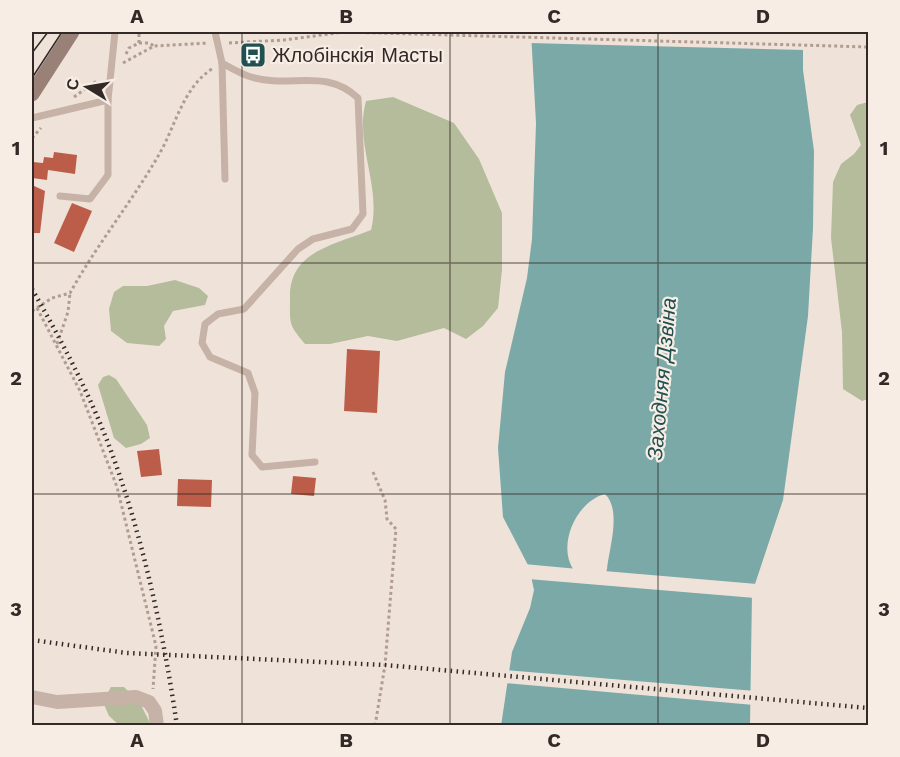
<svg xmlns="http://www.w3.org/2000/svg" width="900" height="757" viewBox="0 0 900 757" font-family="'Work Sans',sans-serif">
<rect width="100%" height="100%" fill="#efe3d9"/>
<g fill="#b4bc9b">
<path d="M393 97 454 123 479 159 502 213V270L498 308 483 326 466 339 444 328 397 341 368 336 330 344H305C288 324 290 324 290 298 289 251 334 245 371 230 382 187 354 144 366 101Z"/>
<polygon points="868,102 868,399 862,401 843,389 842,332 831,238 833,182 841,164 854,154 861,145 850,115 857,105"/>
<polygon points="175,280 199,288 208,296 205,305 173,311 164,326 166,339 159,346 127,343 111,331 109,309 114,292 123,286 147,286"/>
<polygon points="109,375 116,379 147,425 150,438 141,444 126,448 114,438 98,385 103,377"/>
<polygon points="111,687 124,687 140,703 151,725 119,725 109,716 103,702"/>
</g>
<path fill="#7aa9a8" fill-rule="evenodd" d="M531 32H803V70L814 151 813 228 808 316 783 500 752 593 750 725 501 726 512 652 530 608 534 590 529 567 503 517 498 448 505 372 527 278 532 239 536 123ZM605 494C622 510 609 549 607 569L605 576 592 579 573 569C557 544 577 501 605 494Z"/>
<g fill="#efe3d9">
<polygon points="528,32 806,32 806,50 529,43"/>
<polygon points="524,564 578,569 592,576 603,574 604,571 757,584 755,598 528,579"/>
<polygon points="505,670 755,691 754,705 504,683"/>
</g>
<g fill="#bc5d4a">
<polygon points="54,152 77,155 75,174 48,170 47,180 32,178 33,162 43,163 44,157 53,158"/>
<polygon points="32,185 45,191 40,233 32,233"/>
<polygon points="72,203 92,211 74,252 54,243"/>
<polygon points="347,349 380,351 377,413 344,411"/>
<polygon points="159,449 162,475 141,477 137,451"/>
<polygon points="293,476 316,478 314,496 291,494"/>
<polygon points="178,479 212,480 211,507 177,506"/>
</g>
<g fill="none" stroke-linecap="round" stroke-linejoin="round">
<g stroke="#b19c91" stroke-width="3" stroke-dasharray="3 3" stroke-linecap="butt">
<polyline points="139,43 149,43 154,46"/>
<polyline points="229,43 284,40 344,32 868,47"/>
<polyline points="126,54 129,48 139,43 139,32"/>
<polyline points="123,63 154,46 208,43"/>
<polyline points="74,97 98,80"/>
<polyline points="32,138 41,128"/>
<polyline points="37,308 80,391 117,487 156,646 153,689"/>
<path d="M32 311 52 298 70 293C96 246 130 204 157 158 175 129 182 88 212 69"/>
<polyline points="57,344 68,312 70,293"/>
<polyline points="373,472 385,500 387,519 396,529 385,665 375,726"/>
</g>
<g stroke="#c6b2a6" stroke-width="7">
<polyline points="215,32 222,63 225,179"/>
<path d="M222 63C231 68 241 74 251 77 290 89 325 67 358 98L363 214 352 229 313 239 298 249 244 309 218 314 205 324 202 343 210 357 248 373 255 393 252 455 262 467 315 462"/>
<polyline points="32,118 108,100"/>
<polyline points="60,196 90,199 108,175 108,100 115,32"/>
</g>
<polyline stroke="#c6b2a6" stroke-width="14" points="32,697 57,702 136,697 149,702 155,711 157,726"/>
<polyline stroke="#998178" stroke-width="15" points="32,94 72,32"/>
<g stroke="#332926" stroke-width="1.5">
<polyline points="32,53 48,32"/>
<polyline points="32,78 62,32"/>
</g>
<g stroke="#332926" stroke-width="4.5" stroke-dasharray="1.5 4.5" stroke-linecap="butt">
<path d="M32 289C64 345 94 402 115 462 145 547 164 637 177 726"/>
<polyline points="32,640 127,653 385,665 868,708"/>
</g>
</g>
<path fill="none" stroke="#332926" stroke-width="1.5" stroke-opacity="0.55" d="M242 32V726M450 32V726M658 32V726M32 263H868M32 494H868"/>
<defs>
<symbol id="bus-square" viewBox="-11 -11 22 22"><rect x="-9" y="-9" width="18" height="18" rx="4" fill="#205050" stroke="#f7ede5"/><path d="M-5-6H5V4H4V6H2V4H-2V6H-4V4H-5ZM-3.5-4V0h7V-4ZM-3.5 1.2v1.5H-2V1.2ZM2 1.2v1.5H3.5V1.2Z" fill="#fff"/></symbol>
</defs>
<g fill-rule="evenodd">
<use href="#bus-square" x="238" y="40" width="30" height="30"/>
</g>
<g text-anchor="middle" stroke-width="4.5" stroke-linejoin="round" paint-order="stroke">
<g font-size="20" fill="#332926" stroke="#f7ede5" text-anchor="start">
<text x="272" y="62">Жлобінскія Масты</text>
</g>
<g font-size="21" font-style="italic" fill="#205050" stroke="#f7ede5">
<text transform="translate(662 379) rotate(-85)" y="7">Заходняя Дзвіна</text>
</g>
</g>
<rect width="900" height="757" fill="none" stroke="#f7ede5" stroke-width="66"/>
<g transform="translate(87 87) rotate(281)" stroke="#f7ede5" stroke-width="4.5" paint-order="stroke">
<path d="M0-4.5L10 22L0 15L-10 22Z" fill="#332926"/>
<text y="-9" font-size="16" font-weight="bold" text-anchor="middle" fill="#332926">С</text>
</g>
<rect x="33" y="33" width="834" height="691" fill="none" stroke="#332926" stroke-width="2"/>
<g font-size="20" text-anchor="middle" font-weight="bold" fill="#332926">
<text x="137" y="23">A</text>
<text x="346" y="23">B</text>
<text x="554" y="23">C</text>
<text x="763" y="23">D</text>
<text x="16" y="155">1</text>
<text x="884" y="155">1</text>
<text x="16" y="385">2</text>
<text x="884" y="385">2</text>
<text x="16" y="616">3</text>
<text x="884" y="616">3</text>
<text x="137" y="747">A</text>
<text x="346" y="747">B</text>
<text x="554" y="747">C</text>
<text x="763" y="747">D</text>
</g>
</svg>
